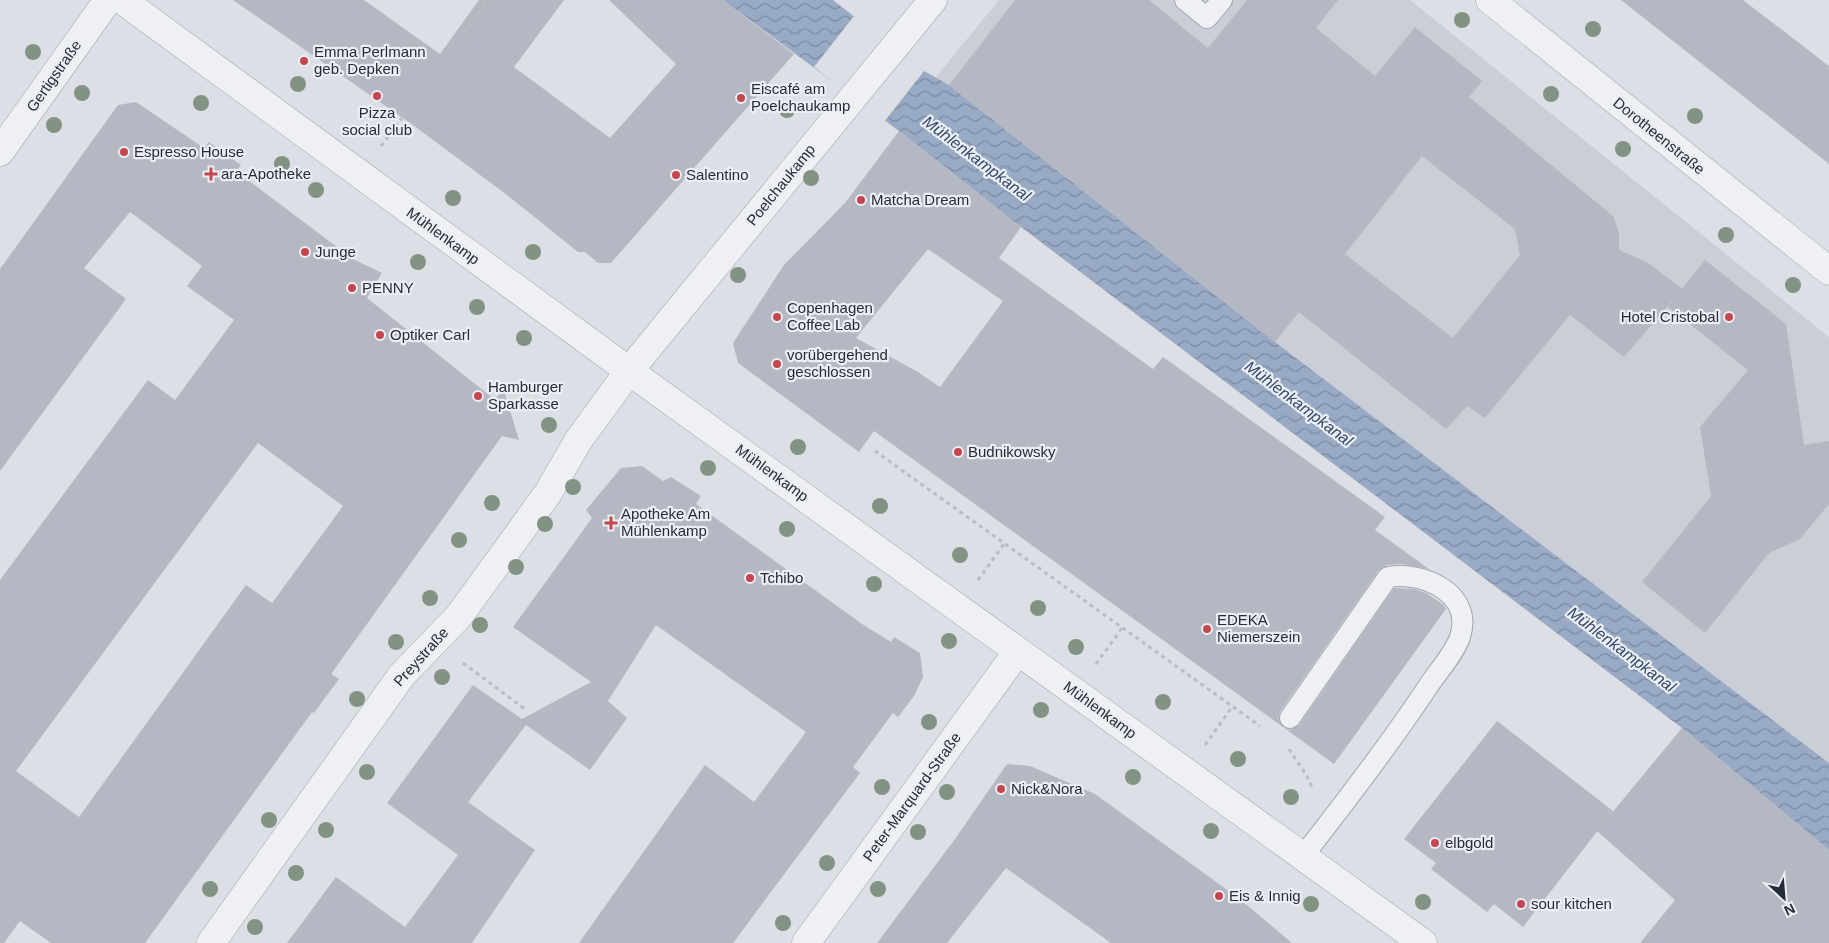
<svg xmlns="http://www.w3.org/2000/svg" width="1829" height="943" viewBox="0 0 1829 943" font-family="Helvetica,sans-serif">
<defs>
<pattern id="water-waves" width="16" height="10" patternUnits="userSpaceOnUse" patternTransform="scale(1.25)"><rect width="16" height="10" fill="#98aac4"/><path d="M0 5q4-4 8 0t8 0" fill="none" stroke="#7c8ba0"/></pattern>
</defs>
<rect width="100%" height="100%" fill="#dcdfe5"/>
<polygon fill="#caced7" points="999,0 1410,0 1829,337 1829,763 1275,342 949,85 935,78"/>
<polygon fill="url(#water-waves)" points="723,0 833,0 924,71 949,85 1275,342 1829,763 1829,850 1682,728 1021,227 899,131"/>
<polygon fill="#dcdfe5" points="854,16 924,71 884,122 814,67"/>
<g fill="#b4b8c2" fill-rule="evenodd">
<polygon points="233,0 364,0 440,54 479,0 564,0 514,67 610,138 676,64 609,0 723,0 794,54 611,263 598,263 585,252 578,252 507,195 413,125"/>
<path d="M1015 0H1149L1208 48 1247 0H1338L1316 28 1375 76 1415 27 1482 81 1469 97 1613 216 1619 232V250L1647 262 1682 289 1705 260 1786 324 1804 445 1829 441V504L1800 539 1769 553 1705 633 1642 582 1711 496 1700 427 1748 370 1668 307 1678 294 1624 357 1570 315 1485 418 1467 406 1446 429 1299 312 1275 342 949 85ZM1422 156 1515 229 1520 255 1453 338 1345 254Z"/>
<polygon points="1621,0 1743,0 1829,66 1829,164"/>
<path d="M136 102 204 148 209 142 241 165 236 171 353 259 382 273 367 298 494 399 504 391 519 440 502 436 331 674 339 679 314 713 312 712 145 943H51L20 921 4 943H0V580L148 380 175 400 234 320 187 286 202 266 130 212 84 268 126 299 0 471V269L118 105ZM258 443 343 506 272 603 246 585 79 817 16 771Z"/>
<path d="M899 131 1021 227 999 258 1153 369 1163 357 1385 517 1375 530 1429 569 1401 564 1387 565 1379 570 1280 712 1278 718 1283 727 1290 730 1299 725 1394 588 1414 589 1426 593 1444 605 1446 609 1334 764 874 431 859 452 738 363 733 343 784 265 845 203ZM928 249 1003 301 940 387 918 372 856 338Z"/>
<polygon points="642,466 663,481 671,477 701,496 696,504 862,624 891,642 894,637 920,653 923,677 914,696 898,717 893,713 853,767 860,773 815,833 733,943 579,943 705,765 754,802 806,732 656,625 608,701 627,718 590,770 526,725 468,802 535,850 472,943 287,943 336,877 405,927 458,855 387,803 473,685 522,719 591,682 513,627 592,518 586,510 621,468"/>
<polygon points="1497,721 1613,811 1523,927 1494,904 1487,912 1431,869 1436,863 1404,839"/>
<polygon points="1682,728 1829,850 1829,943 1640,943 1675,900 1597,831"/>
<polygon points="1007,764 1030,766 1095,794 1241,900 1292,943 1111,943 1006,868 947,943 877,943 955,839"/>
</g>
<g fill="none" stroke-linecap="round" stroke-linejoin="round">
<defs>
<g id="service">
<polyline points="1185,0 1207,18 1222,0"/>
<path d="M1290 718 1388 577C1424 571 1474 594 1460 637 1454 654 1439 670 1429 685 1390 744 1347 800 1303 856"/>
</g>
<g id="minor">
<polyline points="1490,0 1829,271"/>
<polyline points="211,943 402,675 459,616 548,493 578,441 629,371"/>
<polyline points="806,943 1018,651"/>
</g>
<g id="tertiary">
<polyline points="122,0 629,371 1423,943"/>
<polyline points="0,152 108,0"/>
<polyline points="629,371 933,0"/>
</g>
</defs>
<use href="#service" stroke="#a2a6af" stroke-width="22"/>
<use href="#minor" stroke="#a2a6af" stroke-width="29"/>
<use href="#tertiary" stroke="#a2a6af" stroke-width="29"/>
<g stroke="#babdc4" stroke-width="3" stroke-dasharray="4 4" stroke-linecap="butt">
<polyline points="464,33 489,0"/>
<polyline points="381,146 402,118"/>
<polyline points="875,451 1260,726"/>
<polyline points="978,580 1004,544"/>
<polyline points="463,663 526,710"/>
<polyline points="1096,664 1122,628"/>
<polyline points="1205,745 1232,707"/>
<polyline points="1289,749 1307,776 1313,790"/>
</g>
<use href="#service" stroke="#eef0f4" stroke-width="20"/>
<use href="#minor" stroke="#eef0f4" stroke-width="28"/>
<use href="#tertiary" stroke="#eef0f4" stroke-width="28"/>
</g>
<g fill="#829384">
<circle cx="1462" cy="20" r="8"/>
<circle cx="1593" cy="29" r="8"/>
<circle cx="33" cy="52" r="8"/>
<circle cx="298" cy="84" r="8"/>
<circle cx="82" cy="93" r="8"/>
<circle cx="1551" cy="94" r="8"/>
<circle cx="201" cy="103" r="8"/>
<circle cx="787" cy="110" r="8"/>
<circle cx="1695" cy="116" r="8"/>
<circle cx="54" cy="125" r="8"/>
<circle cx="1623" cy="149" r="8"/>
<circle cx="282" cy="164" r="8"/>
<circle cx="811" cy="178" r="8"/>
<circle cx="316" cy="190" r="8"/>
<circle cx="453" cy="198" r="8"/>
<circle cx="1726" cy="235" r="8"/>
<circle cx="533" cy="252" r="8"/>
<circle cx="418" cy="262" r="8"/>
<circle cx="738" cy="275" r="8"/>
<circle cx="1793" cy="285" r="8"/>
<circle cx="477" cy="307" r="8"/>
<circle cx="524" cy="338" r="8"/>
<circle cx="549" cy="425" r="8"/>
<circle cx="798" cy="447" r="8"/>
<circle cx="708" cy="468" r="8"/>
<circle cx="573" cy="487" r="8"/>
<circle cx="492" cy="503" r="8"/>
<circle cx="880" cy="506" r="8"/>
<circle cx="545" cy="524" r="8"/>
<circle cx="787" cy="529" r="8"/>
<circle cx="459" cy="540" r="8"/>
<circle cx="960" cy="555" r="8"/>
<circle cx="516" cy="567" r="8"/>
<circle cx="874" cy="584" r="8"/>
<circle cx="430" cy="598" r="8"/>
<circle cx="1038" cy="608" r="8"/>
<circle cx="480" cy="625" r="8"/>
<circle cx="949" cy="641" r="8"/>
<circle cx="396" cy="642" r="8"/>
<circle cx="1076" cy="647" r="8"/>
<circle cx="442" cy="677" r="8"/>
<circle cx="357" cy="699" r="8"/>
<circle cx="1163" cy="702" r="8"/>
<circle cx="1041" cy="710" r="8"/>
<circle cx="929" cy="722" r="8"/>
<circle cx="1238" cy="759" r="8"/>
<circle cx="367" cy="772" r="8"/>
<circle cx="1133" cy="777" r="8"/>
<circle cx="882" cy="787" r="8"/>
<circle cx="947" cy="792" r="8"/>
<circle cx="1291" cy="797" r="8"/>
<circle cx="269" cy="820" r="8"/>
<circle cx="326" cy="830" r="8"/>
<circle cx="1211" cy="831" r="8"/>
<circle cx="918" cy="832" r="8"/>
<circle cx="827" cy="863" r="8"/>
<circle cx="296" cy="873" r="8"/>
<circle cx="210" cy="889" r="8"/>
<circle cx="878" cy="889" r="8"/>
<circle cx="1423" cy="902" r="8"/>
<circle cx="1311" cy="904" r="8"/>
<circle cx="783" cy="923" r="8"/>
<circle cx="255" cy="927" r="8"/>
</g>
<g fill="#c5464f" stroke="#ebeef3" stroke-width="2">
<circle cx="304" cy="61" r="5"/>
<circle cx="377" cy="96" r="5"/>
<circle cx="741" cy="98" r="5"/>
<circle cx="124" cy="152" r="5"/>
<path d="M208.5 166.5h5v5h5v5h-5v5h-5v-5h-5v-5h5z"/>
<circle cx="676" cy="175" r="5"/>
<circle cx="861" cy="200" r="5"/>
<circle cx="305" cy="252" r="5"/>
<circle cx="352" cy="288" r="5"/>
<circle cx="777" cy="317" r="5"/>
<circle cx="1729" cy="317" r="5"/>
<circle cx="380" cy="335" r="5"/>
<circle cx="777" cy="364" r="5"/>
<circle cx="478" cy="396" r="5"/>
<circle cx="958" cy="452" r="5"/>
<path d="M608.5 515.5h5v5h5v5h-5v5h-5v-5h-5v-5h5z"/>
<circle cx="750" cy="578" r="5"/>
<circle cx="1207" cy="629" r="5"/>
<circle cx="1001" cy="789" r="5"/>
<circle cx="1435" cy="843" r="5"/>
<circle cx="1219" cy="896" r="5"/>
<circle cx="1521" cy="904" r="5"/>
</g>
<g text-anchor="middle" stroke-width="4.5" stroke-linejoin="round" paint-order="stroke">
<g font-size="15" fill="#272c3b" stroke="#ebeef3" text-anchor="start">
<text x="314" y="57">Emma Perlmann<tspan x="314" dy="17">geb. Depken</tspan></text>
<text x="751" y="94">Eiscafé am<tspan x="751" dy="17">Poelchaukamp</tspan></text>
<text x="377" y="118" text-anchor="middle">Pizza<tspan x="377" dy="17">social club</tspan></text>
<text x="134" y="157">Espresso House</text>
<text x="221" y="179">ara-Apotheke</text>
<text x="686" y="180">Salentino</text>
<text x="871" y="205">Matcha Dream</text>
<text x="315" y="257">Junge</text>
<text x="362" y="293">PENNY</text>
<text x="787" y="313">Copenhagen<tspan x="787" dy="17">Coffee Lab</tspan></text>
<text x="1719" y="322" text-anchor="end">Hotel Cristobal</text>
<text x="390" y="340">Optiker Carl</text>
<text x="787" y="360">vorübergehend<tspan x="787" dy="17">geschlossen</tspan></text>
<text x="488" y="392">Hamburger<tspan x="488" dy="17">Sparkasse</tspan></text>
<text x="968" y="457">Budnikowsky</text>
<text x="621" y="519">Apotheke Am<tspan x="621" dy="17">Mühlenkamp</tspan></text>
<text x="760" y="583">Tchibo</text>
<text x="1217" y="625">EDEKA<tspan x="1217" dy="17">Niemerszein</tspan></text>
<text x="1011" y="794">Nick&amp;Nora</text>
<text x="1445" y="848">elbgold</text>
<text x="1229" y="901">Eis &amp; Innig</text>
<text x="1531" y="909">sour kitchen</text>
</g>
<g font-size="15" fill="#272c3b" stroke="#ebeef3">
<text transform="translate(54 76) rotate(-55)" y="5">Gertigstraße</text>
<text transform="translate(1659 136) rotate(39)" y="5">Dorotheenstraße</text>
<text transform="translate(781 185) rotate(-51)" y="5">Poelchaukamp</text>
<text transform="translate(443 236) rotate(36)" y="5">Mühlenkamp</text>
<text transform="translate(772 473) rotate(36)" y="5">Mühlenkamp</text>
<text transform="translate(421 657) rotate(-48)" y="5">Preystraße</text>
<text transform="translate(1100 710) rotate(36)" y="5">Mühlenkamp</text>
<text transform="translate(912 797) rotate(-54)" y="5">Peter-Marquard-Straße</text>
</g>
<g font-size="16" font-style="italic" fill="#33486c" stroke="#ebeef3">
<text transform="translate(977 158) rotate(37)" y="6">Mühlenkampkanal</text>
<text transform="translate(1299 403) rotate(37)" y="6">Mühlenkampkanal</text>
<text transform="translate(1622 649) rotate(37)" y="6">Mühlenkampkanal</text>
</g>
</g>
<g transform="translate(1784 898) rotate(154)" stroke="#ebeef3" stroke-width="4" paint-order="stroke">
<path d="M0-4L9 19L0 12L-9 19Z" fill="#272c3b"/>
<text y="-8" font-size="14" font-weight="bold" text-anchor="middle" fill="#272c3b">N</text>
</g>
</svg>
